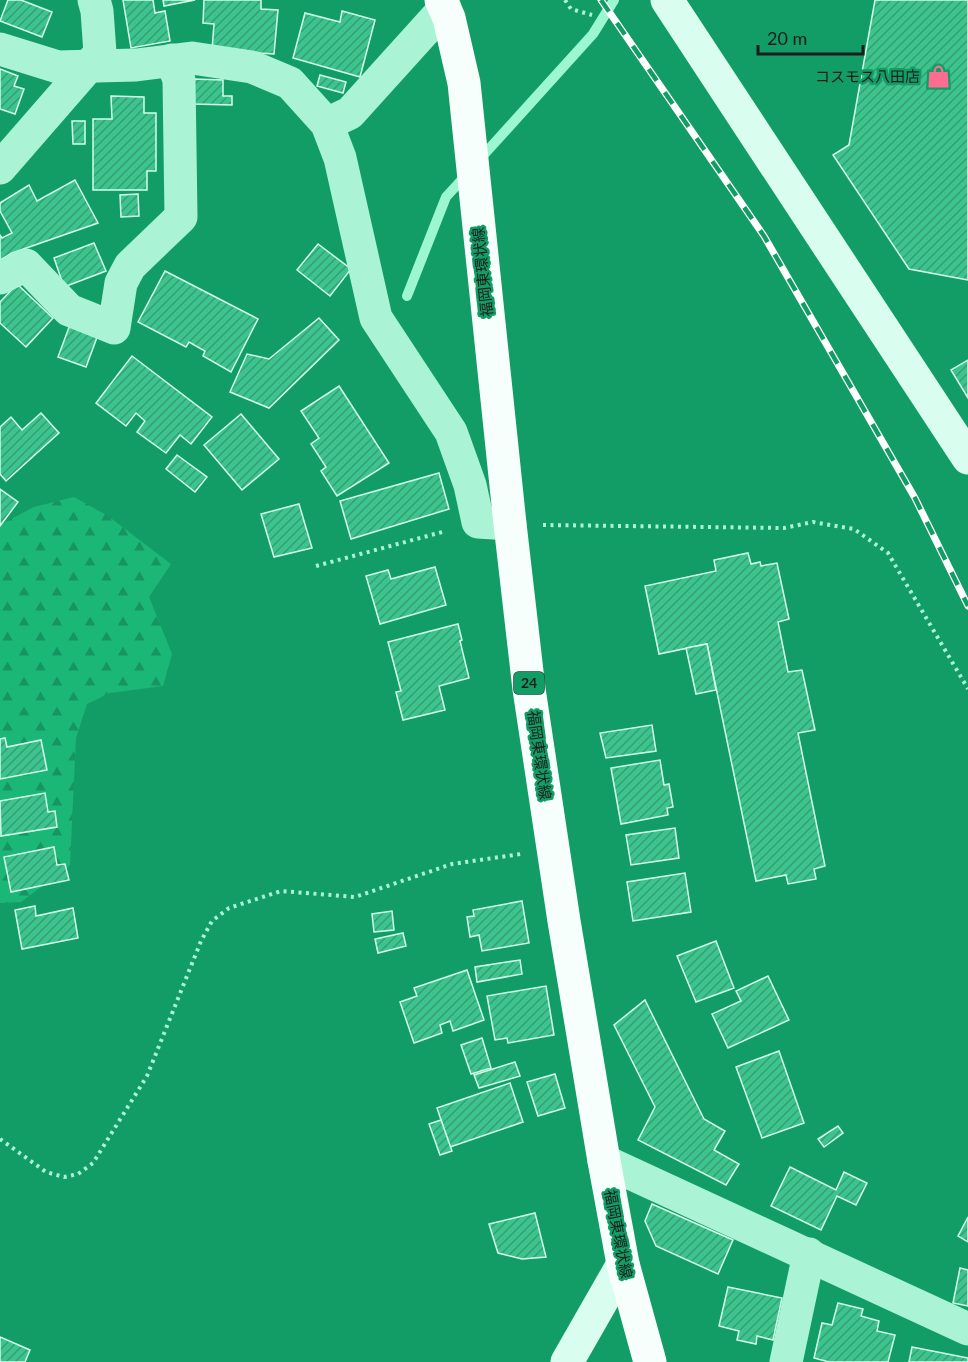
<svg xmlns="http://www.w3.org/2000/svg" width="968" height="1362" viewBox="0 0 968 1362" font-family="Lato,'Noto Sans JP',sans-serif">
<defs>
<pattern id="forest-firs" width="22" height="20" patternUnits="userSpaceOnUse" patternTransform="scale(1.5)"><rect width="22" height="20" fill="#1bb777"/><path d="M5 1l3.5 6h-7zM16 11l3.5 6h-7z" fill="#179461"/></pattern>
<pattern id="building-hatch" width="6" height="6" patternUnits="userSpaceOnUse" patternTransform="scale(1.5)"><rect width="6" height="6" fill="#3dc48d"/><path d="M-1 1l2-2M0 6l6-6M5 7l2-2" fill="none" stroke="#339f73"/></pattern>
</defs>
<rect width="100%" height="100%" fill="#139d66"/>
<polygon fill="url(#forest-firs)" points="74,497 108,516 171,564 149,597 172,654 163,686 110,693 87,704 76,738 70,865 21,902 0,903 0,525 34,507"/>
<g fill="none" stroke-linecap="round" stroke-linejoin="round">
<g stroke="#9cf7d0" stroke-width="10">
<polyline points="479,160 593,34 614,0"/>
<polyline points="407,296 446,197 467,174"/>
</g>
</g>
<g fill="url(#building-hatch)" stroke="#d2fdeb" stroke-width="1.5">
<polygon points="8,0 21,0 52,12 42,37 0,21"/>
<polygon points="123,0 153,0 155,13 165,11 170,41 131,48"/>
<polygon points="163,0 195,0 164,6"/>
<polygon points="204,0 261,0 261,9 278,10 274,54 212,50 214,24 203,23"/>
<polygon points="875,0 968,0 968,280 909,269 833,155 849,145"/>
<polygon points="342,11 375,20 360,77 293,58 305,13 340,22"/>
<polygon points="0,69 18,76 14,86 24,89 15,114 0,109"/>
<polygon points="320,75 346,82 343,93 317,86"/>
<polygon points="193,79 223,80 223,96 232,96 232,105 193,104"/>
<polygon points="111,96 144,97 144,113 156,113 156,171 147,171 147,190 93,190 93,119 112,119"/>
<polygon points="72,121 85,121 85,144 73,144"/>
<polygon points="75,180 98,223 12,253 0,260 0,235 2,238 12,233 0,211 0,203 29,185 37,201"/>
<polygon points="138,194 139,216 121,217 120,195"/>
<polygon points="94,243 106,271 64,287 54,258"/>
<polygon points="318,244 351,269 330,296 297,270"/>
<polygon points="165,271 258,319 231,372 203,356 205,351 189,342 186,347 138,322"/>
<polygon points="17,284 53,318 26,347 0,323 0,302"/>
<polygon points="319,318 339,340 269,408 230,392 247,354 269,359"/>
<polygon points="71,322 99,332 86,367 58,357"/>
<polygon points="132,356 212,417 191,444 180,435 166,453 137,432 145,421 136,413 126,426 96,403"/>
<polygon points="968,360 968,398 951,370"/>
<polygon points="339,386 389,463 337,496 321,471 326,467 311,444 319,438 301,411"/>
<polygon points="41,413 59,433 6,481 0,474 0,427 11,417 22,430"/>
<polygon points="241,414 279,459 242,490 204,445"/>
<polygon points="177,455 207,477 195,492 166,469"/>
<polygon points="439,473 449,509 351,539 340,501"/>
<polygon points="0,489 18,502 0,526"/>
<polygon points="299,504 312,548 274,557 261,514"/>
<polygon points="748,553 751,564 760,562 761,566 777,563 789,619 778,622 788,672 802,670 815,730 798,733 825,866 814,869 816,879 788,884 786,875 756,881 707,644 659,654 645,586 716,571 714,560"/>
<polygon points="435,567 446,605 380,624 366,576 388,570 391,579"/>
<polygon points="458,624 462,640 460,641 469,678 439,686 445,710 403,720 396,692 401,691 388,642"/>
<polygon points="707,644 716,690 696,694 686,648"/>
<polygon points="652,725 656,751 606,758 600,733"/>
<polygon points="5,738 7,747 41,740 47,770 0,779 0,739"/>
<polygon points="660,760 664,785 669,784 673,807 667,808 668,815 621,824 611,768"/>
<polygon points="45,793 48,812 55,811 57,827 1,836 0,801"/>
<polygon points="675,828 679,858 631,865 626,835"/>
<polygon points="54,847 57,865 65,864 69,880 11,892 4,857"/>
<polygon points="685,873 691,912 633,921 627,882"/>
<polygon points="522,901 529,943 482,951 479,935 470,937 467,917 474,916 473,910"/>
<polygon points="35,906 36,916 73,908 78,938 22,949 15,910"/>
<polygon points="392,911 394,930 374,932 372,914"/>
<polygon points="403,933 406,946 378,953 375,939"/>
<polygon points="716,941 734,988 696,1002 677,956"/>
<polygon points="520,960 522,974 477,982 475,967"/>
<polygon points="467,970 484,1020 453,1031 450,1021 440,1025 442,1033 414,1043 400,1002 417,996 414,988"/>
<polygon points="768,976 789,1020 728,1048 712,1014 741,1001 736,991"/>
<polygon points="546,986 554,1035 508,1043 507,1038 495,1040 487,996"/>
<polygon points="645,1000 704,1119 725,1131 714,1150 739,1164 726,1185 638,1140 655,1107 614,1025"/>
<polygon points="482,1038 491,1068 471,1074 461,1045"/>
<polygon points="779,1051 804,1123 762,1138 736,1067"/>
<polygon points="515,1062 520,1076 479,1088 474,1075"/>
<polygon points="555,1074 565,1108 538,1116 527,1082"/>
<polygon points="510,1083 523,1122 450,1147 437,1108"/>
<polygon points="441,1120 452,1151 440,1155 429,1124"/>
<polygon points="838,1126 843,1133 824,1147 818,1139"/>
<polygon points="790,1167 836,1190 844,1172 867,1183 856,1205 837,1196 821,1230 771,1206"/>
<polygon points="652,1204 733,1240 718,1274 656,1246 645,1221"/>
<polygon points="535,1213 546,1257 522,1259 498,1253 489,1224"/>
<polygon points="968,1217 968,1242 958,1236"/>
<polygon points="960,1268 968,1270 968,1306 953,1303"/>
<polygon points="728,1287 782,1298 773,1340 757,1336 756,1344 737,1340 739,1331 719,1326"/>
<polygon points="838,1303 863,1309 861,1316 879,1321 877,1331 895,1335 888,1362 829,1362 814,1358 822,1323 832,1325"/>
<polygon points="0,1337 30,1350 25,1362 0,1362"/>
<polygon points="912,1347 968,1358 968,1362 909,1362"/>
</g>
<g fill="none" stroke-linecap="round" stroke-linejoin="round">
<g stroke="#aaf4d5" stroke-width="4" stroke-dasharray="3 4.5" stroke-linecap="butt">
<polyline points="565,0 571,9 592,15"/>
<polyline points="543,525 784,528 813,522 854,529 888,553 968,689"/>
<polyline points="316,566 446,531"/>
<polyline points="0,1139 46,1172 64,1177 78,1174 93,1163 147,1076 201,941 212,921 229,908 281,891 355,897 452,864 521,854"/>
</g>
<g stroke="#aaf4d5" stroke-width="33">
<polyline points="0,49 58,67 136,65 192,58 252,67 290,83 327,124 340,158 376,318 451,432 470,485 478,522 510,524"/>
<polyline points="327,124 350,113 445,8"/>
<polyline points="0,168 100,53 97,11 94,0"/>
<polyline points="0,278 26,265 69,310 114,328 121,283 130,266 181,217 179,80 172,60"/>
<polyline points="604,1161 968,1329"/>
<polyline points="786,1362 809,1254"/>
</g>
<g stroke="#d9fdef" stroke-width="33">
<polyline points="667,0 968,458"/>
<polyline points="567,1362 623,1264"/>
</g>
<polyline stroke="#f6fffc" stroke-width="33" points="441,0 449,18 464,83 510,524 529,689 564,921 604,1161 623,1264 650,1362"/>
<defs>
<polyline id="rail" points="601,0 764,236 915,498 968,606"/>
</defs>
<use href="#rail" stroke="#fff" stroke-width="7"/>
<use href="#rail" stroke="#139d66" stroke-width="4.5" stroke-dasharray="14" stroke-linecap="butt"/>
</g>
<defs>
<symbol id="shop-bare" viewBox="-9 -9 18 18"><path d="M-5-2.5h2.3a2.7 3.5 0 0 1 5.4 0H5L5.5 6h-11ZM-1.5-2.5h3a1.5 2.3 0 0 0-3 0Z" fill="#ff6c91" stroke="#139d66" stroke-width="2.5" paint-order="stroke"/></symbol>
</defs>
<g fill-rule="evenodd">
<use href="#shop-bare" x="922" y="60" width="33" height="33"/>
</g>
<g text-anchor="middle" stroke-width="5" stroke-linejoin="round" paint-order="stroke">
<rect fill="#139d66" stroke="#1a4333" stroke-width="1.5" x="514" y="672" width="30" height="22" rx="4.5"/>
<g font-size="14" font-weight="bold" fill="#1d1d1d">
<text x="529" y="688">24</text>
</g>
<g font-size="15" fill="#1d1d1d" stroke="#139d66" text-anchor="end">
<text x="920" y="82">コスモス八田店</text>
</g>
<g font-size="15" fill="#1d1d1d" stroke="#139d66">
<text transform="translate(483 272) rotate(-96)" y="5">福岡東環状線</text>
<text transform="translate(539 755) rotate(82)" y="5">福岡東環状線</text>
<text transform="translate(618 1234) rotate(79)" y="5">福岡東環状線</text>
</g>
</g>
<path d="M758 45v9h105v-9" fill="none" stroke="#1d1d1d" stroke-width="3"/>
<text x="767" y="45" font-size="18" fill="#1d1d1d" stroke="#139d66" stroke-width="4.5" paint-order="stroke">20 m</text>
</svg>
